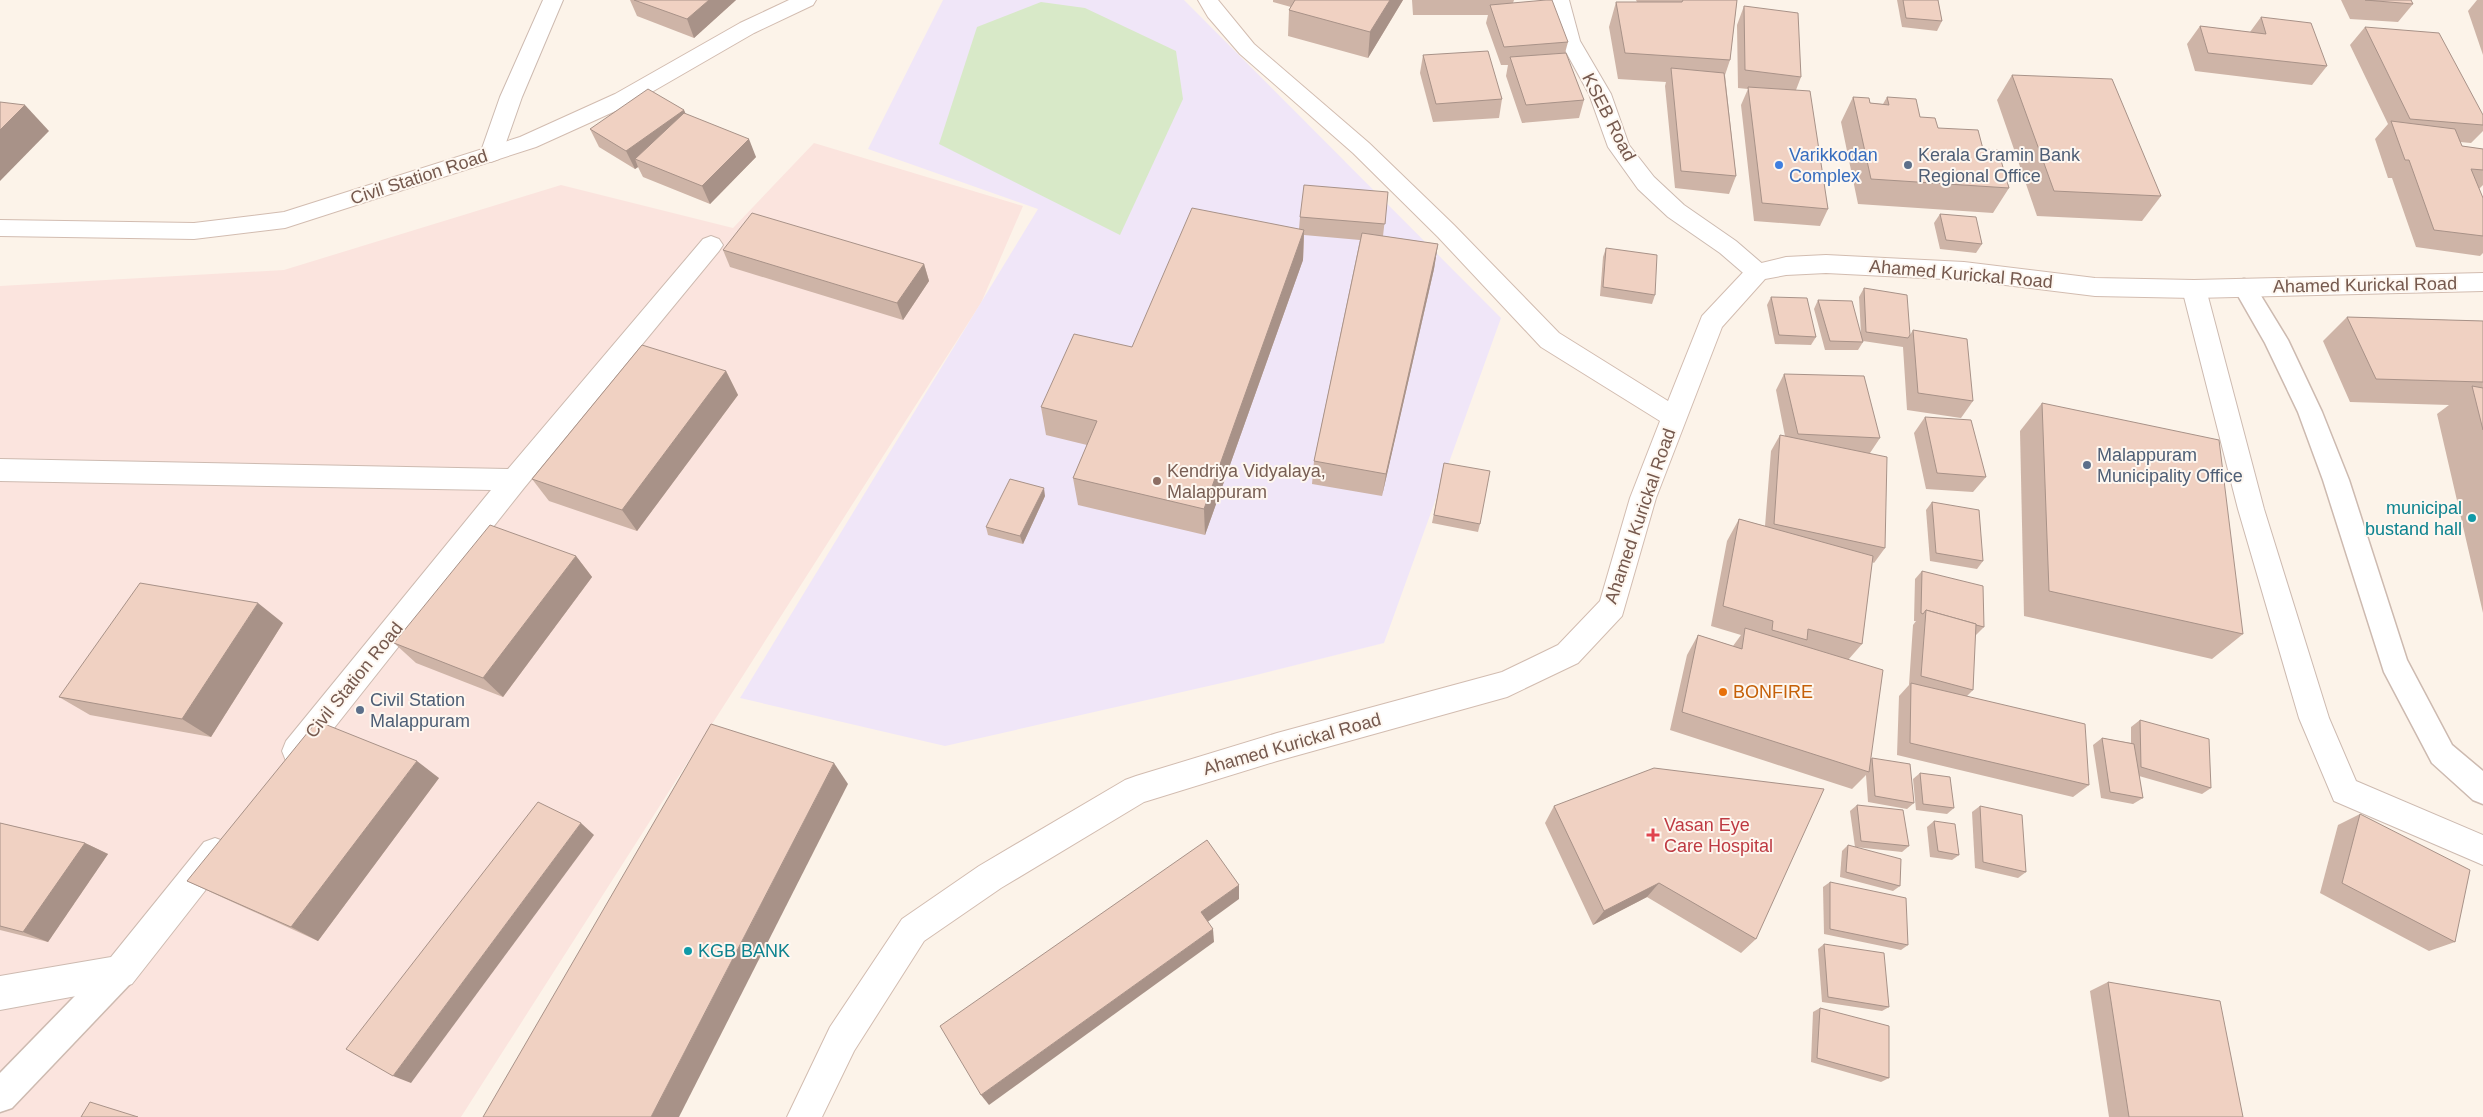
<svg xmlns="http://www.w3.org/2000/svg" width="2483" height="1117" viewBox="0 0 2483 1117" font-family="Helvetica,sans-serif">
<rect width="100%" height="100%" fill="#fcf3e9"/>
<polygon fill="#fbe4de" points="814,143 1023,206 981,303 461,1117 0,1117 0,286 284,270 561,185 733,228"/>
<polygon fill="#f0e6f8" points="943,0 1184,0 1501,318 1384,643 1248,677 945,746 740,698 1038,209 868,149"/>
<polygon fill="#d8e9c8" points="1041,2 1085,8 1176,51 1183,99 1120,235 939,144 977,27"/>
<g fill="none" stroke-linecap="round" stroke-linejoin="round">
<defs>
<g id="lane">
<polygon points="2244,279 2252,281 2288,340 2322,412 2349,480 2407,660 2452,745 2483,771 2483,804 2473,800 2432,763 2384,672 2323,480 2298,412 2265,343 2233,287 2236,281"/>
<polygon points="120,956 131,961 136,972 131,983 12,1108 0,1112 0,1073 109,961"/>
</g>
<g id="street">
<polygon points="543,0 563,0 522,97 502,154 499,159 491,162 483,159 480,154 500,97"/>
<polygon points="1549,0 1569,0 1580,41 1611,94 1629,145 1654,177 1684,205 1736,241 1765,266 1769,272 1765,278 1757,281 1749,278 1720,253 1668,217 1638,189 1608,147 1589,94 1560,41"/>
<polygon points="711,236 719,239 723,245 719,251 524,488 308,761 297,765 286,761 282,751 286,741 491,490 0,481 0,459 508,469 703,239"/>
<polygon points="2194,280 2203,283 2206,289 2264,509 2329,718 2356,781 2483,835 2483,865 2334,801 2299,718 2238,509 2182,289 2185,283"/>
<polygon points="215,838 226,842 231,853 226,864 132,984 120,988 0,1010 0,976 111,957 204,842"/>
</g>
<g id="secondary">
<polygon points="789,0 816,0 813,5 754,33 631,104 536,147 285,228 194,239 0,236 0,220 194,223 284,212 520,137 615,94 740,23"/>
<polygon points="1198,0 1218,0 1254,44 1369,143 1454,225 1559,333 1668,401 1702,316 1749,266 1786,257 1826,255 1964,262 2095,278 2194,280 2483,273 2483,291 2194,298 2095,296 1964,280 1826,273 1786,275 1765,279 1722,327 1656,498 1622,616 1578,663 1507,697 1277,761 1144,802 1001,888 924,941 854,1051 822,1117 787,1117 830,1027 902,919 979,866 1125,780 1136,776 1277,733 1502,672 1558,645 1600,601 1630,498 1660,421 1541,347 1438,237 1353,153 1240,54 1208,17"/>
</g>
</defs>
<use href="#lane" stroke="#cdbab0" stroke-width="3"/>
<use href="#street" stroke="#cdbab0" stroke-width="2"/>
<use href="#secondary" stroke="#d2bcb0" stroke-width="2"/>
<use href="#lane" fill="#fff" fill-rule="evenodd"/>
<use href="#street" fill="#fff" fill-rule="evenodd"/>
<use href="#secondary" fill="#fff" fill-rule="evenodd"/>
</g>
<g fill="#ceb4a7">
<polygon points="630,0 736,0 694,38 637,16"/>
<polygon points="1273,0 1403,0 1368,58 1288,36 1289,10 1291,7 1273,2"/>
<polygon points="1412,0 1514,0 1513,3 1568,42 1565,53 1584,100 1579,118 1522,123 1506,76 1508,65 1501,65 1486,23 1488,15 1413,15"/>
<polygon points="1636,0 1737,0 1730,60 1725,75 1736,176 1729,194 1675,188 1665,86 1666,82 1618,79 1609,27 1616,2 1637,2"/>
<polygon points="1897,0 1938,0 1942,21 1937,31 1902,27"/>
<polygon points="2341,0 2411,0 2413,4 2398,22 2350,19"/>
<polygon points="2477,0 2483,0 2483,55 2468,11"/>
<polygon points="1744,6 1801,77 1796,90 1828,209 1820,226 1754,221 1741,105 1748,89 1738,88 1737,25"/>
<polygon points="2261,17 2327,66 2312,85 2195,71 2187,44 2200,26 2250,32"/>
<polygon points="2365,27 2483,115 2483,131 2471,143 2460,142 2462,146 2483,149 2483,185 2479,189 2483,198 2483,253 2480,256 2416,247 2392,178 2388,178 2375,139 2388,124 2350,45"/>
<polygon points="1423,55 1502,99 1499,118 1433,122 1420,73"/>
<polygon points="2012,75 2161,196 2142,221 2037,216 1997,100"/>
<polygon points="1853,97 1870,103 1883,104 1887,97 1938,128 1983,149 2009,188 1993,213 1858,204 1841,122"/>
<polygon points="684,110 685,114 756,157 710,204 643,177 638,167 635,169 599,147 590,129"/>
<polygon points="1388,192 1383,236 1438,244 1434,269 1382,496 1312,484 1314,461 1360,240 1304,235 1303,260 1205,535 1078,505 1073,478 1087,445 1046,435 1041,407 1132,347 1299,229 1300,217"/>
<polygon points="1940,214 1982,244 1976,253 1940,249 1934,223"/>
<polygon points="1606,248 1655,295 1652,304 1600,296 1603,257"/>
<polygon points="723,250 924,264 929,281 903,320 730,267"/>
<polygon points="1864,288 1910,335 1913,330 1973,401 1961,418 1907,410 1903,347 1863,341 1863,342 1858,350 1825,350 1814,309 1818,300 1861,334 1859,297"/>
<polygon points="1771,297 1816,337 1811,345 1775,344 1767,305"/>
<polygon points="2347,317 2483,321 2483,613 2437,414 2449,405 2350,402 2323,341"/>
<polygon points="726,371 738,395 637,531 549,501 532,479"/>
<polygon points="1784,374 1880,438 1870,453 1885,548 1874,563 1872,562 1862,644 1848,660 1871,758 1914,803 1907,809 1868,802 1866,775 1852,789 1670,730 1687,655 1698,635 1733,646 1741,635 1711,626 1727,541 1739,519 1765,526 1771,451 1780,435 1785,436 1776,390"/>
<polygon points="2042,403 2243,634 2212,659 2024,616 2020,431"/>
<polygon points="1925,417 1986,477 1973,492 1926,489 1914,433"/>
<polygon points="1444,463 1480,524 1478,532 1432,523"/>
<polygon points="1045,496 1023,544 988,535 986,527"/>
<polygon points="1932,502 1983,561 1977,569 1930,561 1926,510"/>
<polygon points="576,556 592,577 503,697 416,663 394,643"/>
<polygon points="1922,571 1984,627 1976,635 1975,634 1973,690 1967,696 2089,785 2073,797 1897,755 1899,696 1909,685 1913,625 1916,621 1914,621 1915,579"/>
<polygon points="283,623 211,737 90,715 59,697"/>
<polygon points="2140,720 2211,788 2202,794 2139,776 2143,798 2133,804 2101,798 2093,745 2102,738 2131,743 2131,727"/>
<polygon points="1920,773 1954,808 1947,814 1916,810 1913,779"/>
<polygon points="439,778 318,941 217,895 187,881"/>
<polygon points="1857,805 1909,846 1902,852 1855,847 1850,811"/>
<polygon points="1554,806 1756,939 1741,953 1647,897 1593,925 1545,823"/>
<polygon points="1980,806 2026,872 2018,878 1975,868 1972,812"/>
<polygon points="2360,814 2455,942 2429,951 2320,893 2338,825"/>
<polygon points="1934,821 1959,855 1952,860 1930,857 1927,827"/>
<polygon points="0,823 85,843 108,854 48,942 0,930"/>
<polygon points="1848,845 1900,886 1893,891 1840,877 1842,851"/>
<polygon points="1830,882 1908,945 1901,950 1824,934 1823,887"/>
<polygon points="1824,944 1889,1007 1882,1011 1822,1002 1818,949"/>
<polygon points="2108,982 2243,1117 2109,1117 2090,991"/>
<polygon points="1820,1008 1889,1078 1881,1082 1811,1062 1813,1012"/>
</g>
<g fill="#a89288">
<polygon points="709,0 736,0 694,38 687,19"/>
<polygon points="1390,0 1403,0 1368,58 1370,32"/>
<polygon points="25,105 49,131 0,181 0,130"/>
<polygon points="684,110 692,128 635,159 638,167 635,169 626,151"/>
<polygon points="749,139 756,157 710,204 702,186"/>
<polygon points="1304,230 1303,260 1205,535 1204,509"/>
<polygon points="1438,244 1434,269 1382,496 1386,474"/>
<polygon points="924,264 929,281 903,320 897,303"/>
<polygon points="726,371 738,395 637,531 622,510"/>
<polygon points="1044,488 1045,496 1023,544 1020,536"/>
<polygon points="576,556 592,577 503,697 483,678"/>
<polygon points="258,603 283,623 211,737 182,719"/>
<polygon points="417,761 439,778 318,941 291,927"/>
<polygon points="834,763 848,784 679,1117 651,1117"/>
<polygon points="581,823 594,835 411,1083 393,1076"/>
<polygon points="85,843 108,854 48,942 23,932"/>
<polygon points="1659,883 1647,897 1593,925 1604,911"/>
<polygon points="1239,885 1239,899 1202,926 1201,912"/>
<polygon points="1213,929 1214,942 989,1105 981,1095"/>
</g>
<g fill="#f0d1c2" stroke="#a89288">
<polygon points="634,0 709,0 687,19"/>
<polygon points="1295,0 1390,0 1370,32 1289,10"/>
<polygon points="1546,0 1552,0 1568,42 1504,47 1490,5"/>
<polygon points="1683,0 1737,0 1730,60 1625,53 1616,2 1682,2"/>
<polygon points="1903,0 1938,0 1942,21 1906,18"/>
<polygon points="2365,0 2411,0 2413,4"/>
<polygon points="1744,6 1798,13 1801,77 1745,70"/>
<polygon points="2261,17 2311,23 2327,66 2208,53 2200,26 2266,34"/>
<polygon points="2365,27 2439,33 2483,115 2483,125 2410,119"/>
<polygon points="1488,51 1502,99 1436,104 1423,55"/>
<polygon points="1566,53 1584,100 1526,105 1510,57"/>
<polygon points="1671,68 1724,73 1736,176 1681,171"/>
<polygon points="2012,75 2112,79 2161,196 2054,191"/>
<polygon points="1748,87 1810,91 1828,209 1762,203"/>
<polygon points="648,89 684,110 626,151 590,129"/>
<polygon points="1853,97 1869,98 1870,103 1889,105 1887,97 1916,99 1920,117 1935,118 1938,128 1978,130 1983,149 1998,150 2009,188 1871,179"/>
<polygon points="0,102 25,105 0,130"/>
<polygon points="684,113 749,139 702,186 635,159"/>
<polygon points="2391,121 2455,129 2462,146 2483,149 2483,170 2471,169 2483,198 2483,236 2434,230 2409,160 2405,160"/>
<polygon points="1304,185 1388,192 1385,224 1300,217"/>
<polygon points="1192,208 1304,230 1204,509 1073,478 1097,421 1041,407 1074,334 1132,347"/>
<polygon points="752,213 924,264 897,303 723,250"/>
<polygon points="1940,214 1976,217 1982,244 1946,240"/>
<polygon points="1362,233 1438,244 1386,474 1314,461"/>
<polygon points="1606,248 1657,255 1655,295 1603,287"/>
<polygon points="1864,288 1907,295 1910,335 1908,338 1866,332"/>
<polygon points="1771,297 1807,298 1816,337 1779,335"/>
<polygon points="1818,300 1852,301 1863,342 1830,341"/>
<polygon points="2347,317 2483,321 2483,382 2376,379"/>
<polygon points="1913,330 1967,339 1973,401 1918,393"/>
<polygon points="642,345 726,371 622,510 532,479"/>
<polygon points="1784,374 1864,376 1880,438 1798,434"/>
<polygon points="2472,386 2483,388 2483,430"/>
<polygon points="2042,403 2219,440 2243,634 2049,591"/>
<polygon points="1925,417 1971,420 1986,477 1937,473"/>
<polygon points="1780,435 1887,457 1885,548 1774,524"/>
<polygon points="1444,463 1490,471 1480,524 1434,515"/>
<polygon points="1010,479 1044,488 1020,536 986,527"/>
<polygon points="1932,502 1979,510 1983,561 1936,553"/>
<polygon points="1739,519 1873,556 1862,644 1808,629 1807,640 1772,630 1773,621 1723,606"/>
<polygon points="490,525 576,556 483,678 394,643"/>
<polygon points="1922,571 1983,586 1984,627 1976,625 1976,624 1926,610 1923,614 1921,613"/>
<polygon points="140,583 258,603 182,719 59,697"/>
<polygon points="1926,610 1976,624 1973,690 1921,676"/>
<polygon points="1745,628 1883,670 1869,772 1682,712 1698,635 1742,649"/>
<polygon points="1911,683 2085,724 2089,785 1910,743"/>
<polygon points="2140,720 2209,739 2211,788 2141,767"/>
<polygon points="317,721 417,761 291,927 187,881"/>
<polygon points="711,724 834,763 651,1117 483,1117"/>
<polygon points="2102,738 2134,744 2143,798 2110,792"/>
<polygon points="1872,758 1910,764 1914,803 1875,796"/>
<polygon points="1654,768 1824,789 1756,939 1659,883 1604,911 1554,806"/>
<polygon points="1920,773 1950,777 1954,808 1923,804"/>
<polygon points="538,802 581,823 393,1076 346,1049"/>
<polygon points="1857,805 1903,810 1909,846 1861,841"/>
<polygon points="1980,806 2022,815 2026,872 1983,862"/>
<polygon points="2360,814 2470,870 2455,942 2342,883"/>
<polygon points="1934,821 1955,824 1959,855 1938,851"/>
<polygon points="0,823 85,843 23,932 0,926"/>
<polygon points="1207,840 1239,885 1201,912 1213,929 981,1095 940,1026"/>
<polygon points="1848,845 1901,859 1900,886 1846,872"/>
<polygon points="1830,882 1906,898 1908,945 1830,929"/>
<polygon points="1824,944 1884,953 1889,1007 1828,997"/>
<polygon points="2108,982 2220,1001 2243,1117 2129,1117"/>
<polygon points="1820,1008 1889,1026 1889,1078 1817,1058"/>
<polygon points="90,1102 138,1117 81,1117"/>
</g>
<circle fill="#3f7fe0" stroke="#fef7f0" stroke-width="2" cx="1779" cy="165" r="5"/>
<g fill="#5c6f8a" stroke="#fef7f0" stroke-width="2">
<circle cx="1908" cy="165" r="5"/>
<circle cx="2087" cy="465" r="5"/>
<circle cx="360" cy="710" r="5"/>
</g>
<circle fill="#8d6e63" stroke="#fef7f0" stroke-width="2" cx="1157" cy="481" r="5"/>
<g fill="#0f9aa8" stroke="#fef7f0" stroke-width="2">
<circle cx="2472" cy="518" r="5"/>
<circle cx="688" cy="951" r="5"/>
</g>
<circle fill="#e8710a" stroke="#fef7f0" stroke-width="2" cx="1723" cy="692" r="5"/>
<path fill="#e0444e" stroke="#fef7f0" stroke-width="2" d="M1650.5 827.5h5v5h5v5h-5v5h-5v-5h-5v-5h5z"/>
<g text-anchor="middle" stroke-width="4" stroke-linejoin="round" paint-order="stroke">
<g font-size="18" fill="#75594e" stroke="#fef7f0">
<text transform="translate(1609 117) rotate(63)" y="6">KSEB Road</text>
<text transform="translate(419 177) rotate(-18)" y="6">Civil Station Road</text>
<text transform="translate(1961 274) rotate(5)" y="6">Ahamed Kurickal Road</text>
<text transform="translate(2365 285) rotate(-1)" y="6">Ahamed Kurickal Road</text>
<text transform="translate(1640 516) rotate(-71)" y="6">Ahamed Kurickal Road</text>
<text transform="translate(354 680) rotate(-51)" y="6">Civil Station Road</text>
<text transform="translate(1292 744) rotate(-16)" y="6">Ahamed Kurickal Road</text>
</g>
<g font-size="18" fill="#366cbe" stroke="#fef7f0" text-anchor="start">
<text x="1789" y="161">Varikkodan<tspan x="1789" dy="21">Complex</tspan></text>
</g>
<g font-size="18" fill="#4e5e75" stroke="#fef7f0" text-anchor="start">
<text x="1918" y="161">Kerala Gramin Bank<tspan x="1918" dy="21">Regional Office</tspan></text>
<text x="2097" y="461">Malappuram<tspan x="2097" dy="21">Municipality Office</tspan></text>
<text x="370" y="706">Civil Station<tspan x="370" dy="21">Malappuram</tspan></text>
</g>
<g font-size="18" fill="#785e54" stroke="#fef7f0" text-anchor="start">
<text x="1167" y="477">Kendriya Vidyalaya,<tspan x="1167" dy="21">Malappuram</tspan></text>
</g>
<g font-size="18" fill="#0d838f" stroke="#fef7f0" text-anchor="end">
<text x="2462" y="514">municipal<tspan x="2462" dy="21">bustand hall</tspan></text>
<text x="698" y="957" text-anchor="start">KGB BANK</text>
</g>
<g font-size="18" fill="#c56008" stroke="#fef7f0" text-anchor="start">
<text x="1733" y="698">BONFIRE</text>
</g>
<g font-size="18" fill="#be3a42" stroke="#fef7f0" text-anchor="start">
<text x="1664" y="831">Vasan Eye<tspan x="1664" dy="21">Care Hospital</tspan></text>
</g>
</g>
</svg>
